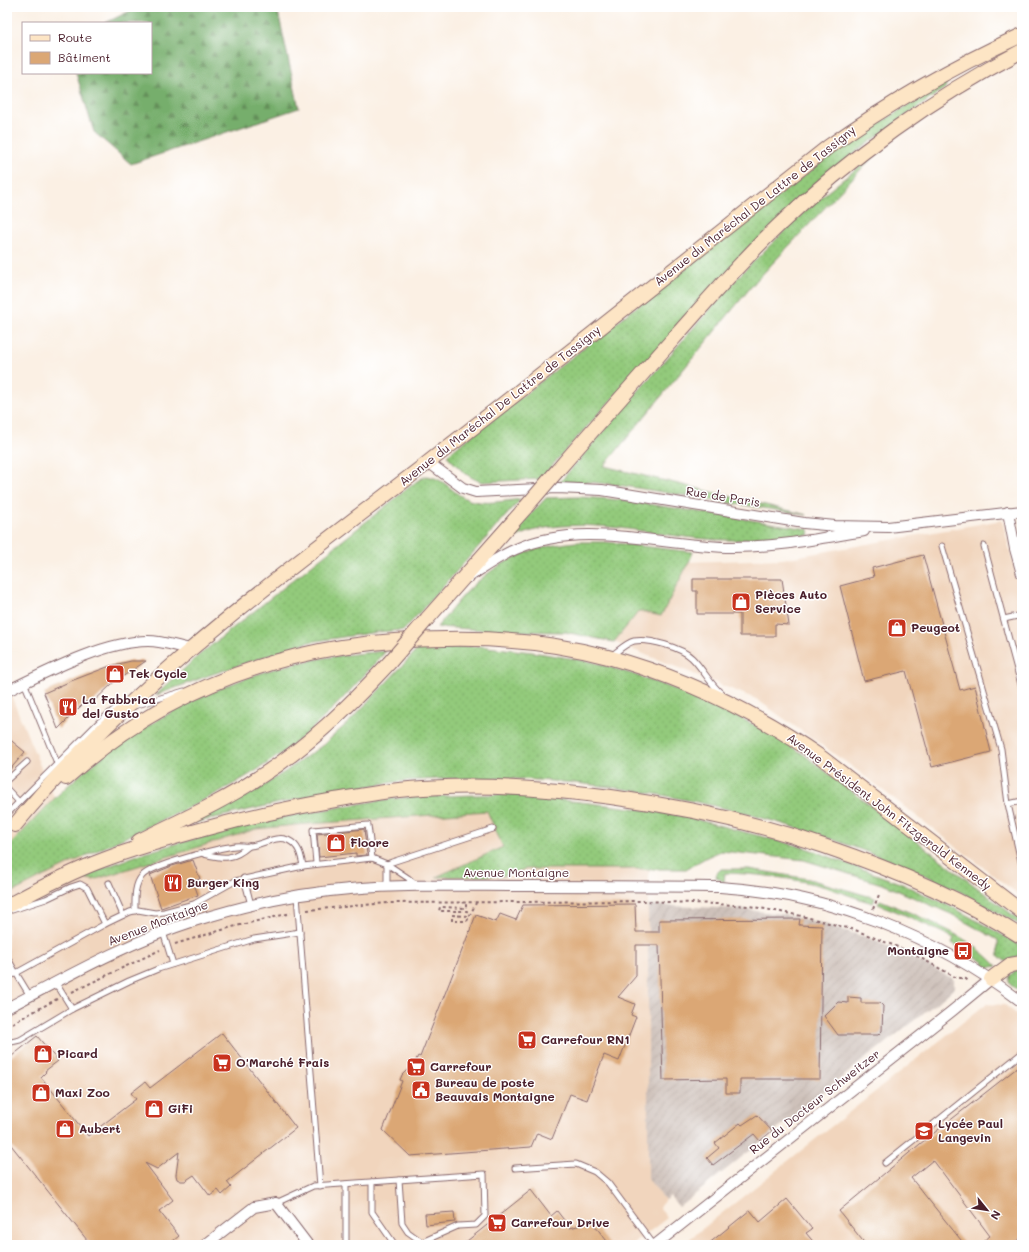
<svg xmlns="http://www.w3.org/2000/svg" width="1029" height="1252" viewBox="0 0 1029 1252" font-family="Mali,sans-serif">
<defs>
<pattern id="industrial-furrows" width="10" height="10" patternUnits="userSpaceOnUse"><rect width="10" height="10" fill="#cec1ba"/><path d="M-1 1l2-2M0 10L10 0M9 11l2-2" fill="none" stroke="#b2a5a0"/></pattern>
<pattern id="grass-dots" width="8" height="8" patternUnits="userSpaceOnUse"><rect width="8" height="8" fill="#93ca7c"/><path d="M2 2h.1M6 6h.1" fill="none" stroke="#80ad6b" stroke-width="1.8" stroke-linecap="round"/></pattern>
<pattern id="forest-firs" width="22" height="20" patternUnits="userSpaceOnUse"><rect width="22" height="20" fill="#76ae6c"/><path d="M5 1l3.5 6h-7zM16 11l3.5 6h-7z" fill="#638d59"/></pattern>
</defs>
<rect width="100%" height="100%" fill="#fff"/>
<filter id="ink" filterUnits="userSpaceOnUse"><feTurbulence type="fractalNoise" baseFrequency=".025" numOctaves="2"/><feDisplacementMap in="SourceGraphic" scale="8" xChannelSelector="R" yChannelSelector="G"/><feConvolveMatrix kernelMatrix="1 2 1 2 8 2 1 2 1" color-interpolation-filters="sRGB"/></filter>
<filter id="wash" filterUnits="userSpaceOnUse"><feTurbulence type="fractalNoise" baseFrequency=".012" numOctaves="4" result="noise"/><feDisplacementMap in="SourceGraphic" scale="16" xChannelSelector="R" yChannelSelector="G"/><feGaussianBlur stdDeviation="0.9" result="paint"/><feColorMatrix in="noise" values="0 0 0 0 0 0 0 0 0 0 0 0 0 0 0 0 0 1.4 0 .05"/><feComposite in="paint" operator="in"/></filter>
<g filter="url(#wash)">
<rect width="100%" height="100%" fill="#fbf0e4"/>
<g fill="#f1d5bd">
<polygon points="1002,520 1022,599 1022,897 850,765 756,699 614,642 639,611 661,616 689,562 783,559"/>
<polygon points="8,688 46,780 94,879 256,829 295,825 487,810 651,824 648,905 648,1178 665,1200 659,1207 667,1218 632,1245 7,1245"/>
<polygon points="986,1004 1005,1005 1022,1018 1022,1245 682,1245"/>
</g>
<polygon fill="url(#industrial-furrows)" points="648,905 742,909 781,914 822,923 868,938 901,952 952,978 954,980 954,986 953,989 945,996 846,1074 679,1207 670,1196 665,1200 648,1179"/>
<g fill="url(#grass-dots)" stroke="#6e7454">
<path d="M947 80 945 88 857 151 629 380 540 479 482 482C468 478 456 466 447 455L819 164 838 150Z"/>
<polygon points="886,145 864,166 756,281 604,466 807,515 618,485 589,482 560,482 641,388 740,275 810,206"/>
<path d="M426 476C446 478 452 494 469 500 485 505 505 501 521 499L404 630 377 632 309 642 210 675 156 695 198 656 417 481Z"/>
<path d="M579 497 623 500 808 529 809 535C775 538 740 542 706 539 650 535 595 518 539 529 527 532 516 537 505 542L546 498Z"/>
<path d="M576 542H606L693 552 689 562 661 616 639 611 614 642 565 632 502 631 437 627C451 611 464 592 481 579 510 555 539 546 576 542Z"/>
<path d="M478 646 532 652 593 662 632 674 680 691 723 709 766 731 803 754 1022 922V926C991 909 961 891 929 877 771 808 592 769 419 780 392 781 364 787 337 792 283 801 231 814 178 827L253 793 286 771 323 745 350 721 418 649Z"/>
<path d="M386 651C359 681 332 712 301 738 255 777 195 805 141 830 96 851 51 872 7 895V848C29 826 49 802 73 781 126 732 211 686 281 667 315 658 351 654 386 651Z"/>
<polygon points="511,794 632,808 683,816 806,848 902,884 954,908 1022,946 1022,954 1006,962 999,956 998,940 951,914 885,885 804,860 721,851 707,857 686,869 525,869 504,876 436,877 503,847 487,811 295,825 256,829 93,880 80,877 138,855 175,844 271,819 382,800 412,797"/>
<path d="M721 869H749L809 879 875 898 873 903C857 899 842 892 826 887 794 878 758 874 725 873L724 882 716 877 717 873Z"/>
<path d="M880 900C918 916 969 935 997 966L987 968 982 966 984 962 952 943 954 938 903 914 878 904Z"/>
<polygon points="1017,970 1022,970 1022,993 1012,986 1009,981 1010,975"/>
</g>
<polygon fill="url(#forest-firs)" stroke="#60664c" points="138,7 277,7 299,108 131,164 94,132 76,73 151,73 151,23 105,23"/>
<g id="blocks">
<g fill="#dba775">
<polygon points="923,555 960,690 975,686 991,752 932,767 906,671 864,681 840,586 874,577 872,568"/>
<polygon points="693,579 782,579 789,625 775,624 775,636 740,636 740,614 697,614 697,591 693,591"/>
<polygon points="131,661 146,661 113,683 90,705 86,701 58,729 44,693 71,681 110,666"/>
<polygon points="7,737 25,752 7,773"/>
<polygon points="364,829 367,855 356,856 356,853 319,857 317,834"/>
<polygon points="193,860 200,879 193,881 198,895 161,908 150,875 172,866"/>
<polygon points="635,904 636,932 659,932 659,920 800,919 799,925 822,926 820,1079 740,1079 740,1093 726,1093 726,1079 663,1080 659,945 636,945 636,976 618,997 635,1004 631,1015 636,1017 619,1061 604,1055 587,1100 570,1094 552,1139 537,1133 531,1147 410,1156 383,1130 402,1081 400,1080 402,1075 415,1062 418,1056 420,1057 476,915 496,922 500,914 516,920 523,905"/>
<polygon points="848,997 861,998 861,1003 880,1003 883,1006 882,1031 878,1035 838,1035 824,1016 838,1002 848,1003"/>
<polygon points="222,1033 296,1128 227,1182 231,1187 222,1195 218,1190 210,1196 194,1175 185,1181 181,1181 177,1179 176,1175 179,1152 157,1169 145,1163 173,1200 159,1211 179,1236 168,1245 91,1245 7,1140 7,1060 37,1036 58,1061 45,1071 46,1072 41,1077 88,1136 136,1099 131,1093 145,1082 150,1088"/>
<polygon points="1022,1064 1022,1237 1011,1245 979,1245 990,1236 933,1160 911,1178 965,1245 866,1245 839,1211 920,1144"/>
<polygon points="757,1115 772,1131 760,1141 754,1134 713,1165 707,1158 719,1148 715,1143 740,1123 742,1125"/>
<polygon points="531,1190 551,1216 557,1211 570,1228 592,1222 610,1245 462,1245"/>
<polygon points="787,1199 812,1229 806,1233 816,1245 707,1245 750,1210 760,1222"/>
<polygon points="454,1212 455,1222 426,1225 425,1214"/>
</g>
</g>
</g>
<g filter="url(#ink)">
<use href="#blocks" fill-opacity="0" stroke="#88686c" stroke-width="1"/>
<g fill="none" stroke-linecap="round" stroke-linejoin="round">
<defs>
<g id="service">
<polyline points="942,546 1001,749 1008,804 1022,866"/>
<polyline points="984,546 1022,688"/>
<polyline points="1004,619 1022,615"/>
<path d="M611 656C618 651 626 643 634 641 649 638 682 648 692 658 703 669 710 684 722 694"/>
<polyline points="24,682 57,763"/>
<polyline points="134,706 184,691"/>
<polyline points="7,780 27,762"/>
<polyline points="7,789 19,802"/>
<polyline points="1008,804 1022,801"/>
<polyline points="7,814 99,722 116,708"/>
<path d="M204 854C224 859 233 860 249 846"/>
<polyline points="316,863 313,830 368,825 372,858"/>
<polyline points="244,878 251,905"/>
<polyline points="109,883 123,915"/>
<polyline points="387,887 387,864 408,878 416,885"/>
<polyline points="297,896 320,1186"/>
<polyline points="12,910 46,899 71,887 80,884 87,888 105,924"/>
<path d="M135 911C135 899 134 885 142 876 151 865 219 848 235 846 240 845 245 847 250 846 261 845 277 835 288 840 299 845 301 855 303 866"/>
<polyline points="163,932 173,964"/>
<polyline points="7,957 16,973 30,996"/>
<polyline points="7,978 105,924 130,912 138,910 155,913 164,912 194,904 235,881 303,866 372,858 387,864 392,862 493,829"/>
<polyline points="53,983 59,988 72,1009"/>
<polyline points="7,1043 20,1040 72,1009 129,981 158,969 254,939 300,932"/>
<polyline points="885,1163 1022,1053"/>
<polyline points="515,1168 576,1164 595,1172 608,1183 654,1245"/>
<polyline points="399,1180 402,1223 408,1232 422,1242 422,1244"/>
<polyline points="372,1182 372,1212 395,1245"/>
<polyline points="346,1184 346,1245"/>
<polyline points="276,1203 313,1186 484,1174 485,1216 476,1225 458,1226 422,1242"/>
</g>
<g id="minor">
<polyline points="428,462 463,488 476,492 557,488 602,490 804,523 835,526 888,527 1022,511"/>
<polyline points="1008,512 1015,549 1022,574"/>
<path d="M469 577C484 567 499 556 516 549 583 520 656 545 726 547 772 548 818 539 864 531"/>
<path d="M7 691C46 672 105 641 148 641 162 641 176 646 190 649"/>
<path d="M7 1008C68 976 128 942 194 921 245 905 297 893 350 889 407 884 466 886 524 886 589 886 654 886 720 887 830 894 934 935 1022 1002"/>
<polyline points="205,1245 254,1207 276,1203 308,1245"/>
<polyline points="655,1245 952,1011 991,979"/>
</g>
<g id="secondary">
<path d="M557 471C596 426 635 382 674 338 708 300 741 261 778 226 848 158 935 96 1022 51"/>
<polyline points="427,619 526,507"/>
<path d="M66 778C174 681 303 639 446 639 500 638 556 643 608 657 685 678 757 713 822 758L1022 912"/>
<path d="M15 825C132 683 282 575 426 464 561 360 694 253 828 147 888 104 954 66 1022 35"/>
<path d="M139 841C179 821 221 803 258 778 308 747 349 706 389 663"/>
<path d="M7 906C38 889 70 872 103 860 140 846 178 836 215 826 255 815 295 807 335 800 360 796 384 791 409 789 476 783 545 788 611 797 684 807 754 822 824 846 892 869 962 898 1022 937"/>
<polyline points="991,979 1010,965 1022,963"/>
</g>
</defs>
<use href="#service" stroke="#88686c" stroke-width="7"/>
<use href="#minor" stroke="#88686c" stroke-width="12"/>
<use href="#secondary" stroke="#88686c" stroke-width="16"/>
<g stroke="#88686c" stroke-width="2" stroke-dasharray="3 3" stroke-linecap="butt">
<polyline points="873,909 879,895"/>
<polyline points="307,910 388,903 645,901 717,904 749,906 802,916 855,930 910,952 955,977 966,979 969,982"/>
<polyline points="452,921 452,915 466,916 467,911 439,911 440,907 466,908 466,903"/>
<polyline points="455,921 467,921 476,903"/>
<polyline points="175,944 232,927 291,913"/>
<polyline points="72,992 160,950"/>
<polyline points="7,1026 57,999"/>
</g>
<use href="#service" stroke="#fff" stroke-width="5"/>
<use href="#minor" stroke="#fff" stroke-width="10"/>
<use href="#secondary" stroke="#fde5c5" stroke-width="14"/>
<defs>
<g id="secondary-bridge">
<polyline points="526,507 557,471"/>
<polyline points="389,663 427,619"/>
</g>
</defs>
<use href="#secondary-bridge" stroke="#88686c" stroke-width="16" stroke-linecap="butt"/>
<use href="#secondary-bridge" stroke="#fde5c5" stroke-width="14"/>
</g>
</g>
<defs>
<symbol id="shop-square" viewBox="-11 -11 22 22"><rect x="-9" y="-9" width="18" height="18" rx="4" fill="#c8321e" stroke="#fff"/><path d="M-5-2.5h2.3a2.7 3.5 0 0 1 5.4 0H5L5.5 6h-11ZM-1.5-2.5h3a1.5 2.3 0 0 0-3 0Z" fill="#fff"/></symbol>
<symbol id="restaurant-square" viewBox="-11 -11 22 22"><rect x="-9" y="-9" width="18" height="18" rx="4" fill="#c8321e" stroke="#fff"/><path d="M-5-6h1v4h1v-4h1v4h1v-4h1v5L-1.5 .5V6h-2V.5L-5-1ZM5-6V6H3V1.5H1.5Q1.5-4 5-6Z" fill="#fff"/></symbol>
<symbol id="bus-square" viewBox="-11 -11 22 22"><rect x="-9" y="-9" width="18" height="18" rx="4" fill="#c8321e" stroke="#fff"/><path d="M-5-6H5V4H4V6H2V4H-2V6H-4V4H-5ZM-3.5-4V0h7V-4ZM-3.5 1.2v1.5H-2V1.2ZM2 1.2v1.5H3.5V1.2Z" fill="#fff"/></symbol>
<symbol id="supermarket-square" viewBox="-11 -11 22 22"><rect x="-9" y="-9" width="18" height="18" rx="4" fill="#c8321e" stroke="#fff"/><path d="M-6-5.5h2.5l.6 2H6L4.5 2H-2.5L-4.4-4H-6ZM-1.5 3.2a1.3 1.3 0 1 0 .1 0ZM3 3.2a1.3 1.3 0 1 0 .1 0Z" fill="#fff"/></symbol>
<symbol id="civic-square" viewBox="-11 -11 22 22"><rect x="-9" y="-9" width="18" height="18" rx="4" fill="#c8321e" stroke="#fff"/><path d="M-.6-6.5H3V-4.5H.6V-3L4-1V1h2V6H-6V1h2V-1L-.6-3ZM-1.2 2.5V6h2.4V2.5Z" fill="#fff"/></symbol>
<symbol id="school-square" viewBox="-11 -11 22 22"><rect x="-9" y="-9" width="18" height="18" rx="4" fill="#c8321e" stroke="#fff"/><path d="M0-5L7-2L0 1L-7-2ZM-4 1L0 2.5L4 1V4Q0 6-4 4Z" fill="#fff"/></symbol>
</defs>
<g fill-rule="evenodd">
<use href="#shop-square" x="730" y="591" width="22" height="22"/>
<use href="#shop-square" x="886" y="617" width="22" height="22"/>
<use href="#shop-square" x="104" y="663" width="22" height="22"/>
<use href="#restaurant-square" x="57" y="696" width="22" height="22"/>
<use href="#shop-square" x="325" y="832" width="22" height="22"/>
<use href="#restaurant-square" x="162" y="872" width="22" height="22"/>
<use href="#bus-square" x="952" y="940" width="22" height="22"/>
<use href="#supermarket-square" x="516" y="1029" width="22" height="22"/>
<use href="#shop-square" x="32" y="1043" width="22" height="22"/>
<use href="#supermarket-square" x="211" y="1052" width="22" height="22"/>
<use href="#supermarket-square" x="405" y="1056" width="22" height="22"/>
<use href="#civic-square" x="410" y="1079" width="22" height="22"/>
<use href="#shop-square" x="30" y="1082" width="22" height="22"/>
<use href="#shop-square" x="143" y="1098" width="22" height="22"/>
<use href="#shop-square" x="54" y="1118" width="22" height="22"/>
<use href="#school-square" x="913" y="1120" width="22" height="22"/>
<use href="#supermarket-square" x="486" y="1212" width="22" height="22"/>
</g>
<g text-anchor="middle" stroke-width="3" stroke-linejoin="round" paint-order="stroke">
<g font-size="12" fill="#4a1f2b" stroke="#fff">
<text transform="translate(755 206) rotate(-38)" y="4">Avenue du Maréchal De Lattre de Tassigny</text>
<text transform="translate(500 406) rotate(-38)" y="4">Avenue du Maréchal De Lattre de Tassigny</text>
<text transform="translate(723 497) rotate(9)" y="4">Rue de Paris</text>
<text transform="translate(889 812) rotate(37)" y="4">Avenue Président John Fitzgerald Kennedy</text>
<text x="516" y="877">Avenue Montaigne</text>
<text transform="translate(158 923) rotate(-21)" y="4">Avenue Montaigne</text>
<text transform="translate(815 1102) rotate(-38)" y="4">Rue du Docteur Schweitzer</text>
</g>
<g font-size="12" font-weight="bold" fill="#4a1f2b" stroke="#fff" text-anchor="start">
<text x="755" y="599">Pièces Auto<tspan x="755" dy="14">Service</tspan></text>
<text x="911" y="632">Peugeot</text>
<text x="129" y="678">Tek Cycle</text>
<text x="82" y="704">La Fabbrica<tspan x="82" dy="14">del Gusto</tspan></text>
<text x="350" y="847">Floore</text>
<text x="187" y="887">Burger King</text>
<text x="949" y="955" text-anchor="end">Montaigne</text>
<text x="541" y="1044">Carrefour RN1</text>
<text x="57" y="1058">Picard</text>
<text x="236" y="1067">O'Marché Frais</text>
<text x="430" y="1071">Carrefour</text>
<text x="435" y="1087">Bureau de poste<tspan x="435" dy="14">Beauvais Montaigne</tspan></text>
<text x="55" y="1097">Maxi Zoo</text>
<text x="168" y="1113">GiFi</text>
<text x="938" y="1128">Lycée Paul<tspan x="938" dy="14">Langevin</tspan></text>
<text x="79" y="1133">Aubert</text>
<text x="511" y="1227">Carrefour Drive</text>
</g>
</g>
<rect width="1029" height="1252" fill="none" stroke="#fff" stroke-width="24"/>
<rect x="22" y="22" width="130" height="52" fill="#ffffff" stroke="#b7a5aa"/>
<rect x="30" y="35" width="20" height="6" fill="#fde5c5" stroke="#b7a5aa"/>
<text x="58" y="42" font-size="12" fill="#4a1f2b">Route</text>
<rect x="30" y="52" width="20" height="12" fill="#dba775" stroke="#b7a5aa"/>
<text x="58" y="62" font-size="12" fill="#4a1f2b">Bâtiment</text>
<g transform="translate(987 1210) rotate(120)" stroke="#ffffff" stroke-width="3" paint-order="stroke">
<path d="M0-3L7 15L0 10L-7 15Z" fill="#4a1f2b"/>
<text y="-6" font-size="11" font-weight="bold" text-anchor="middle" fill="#4a1f2b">N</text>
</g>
</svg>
